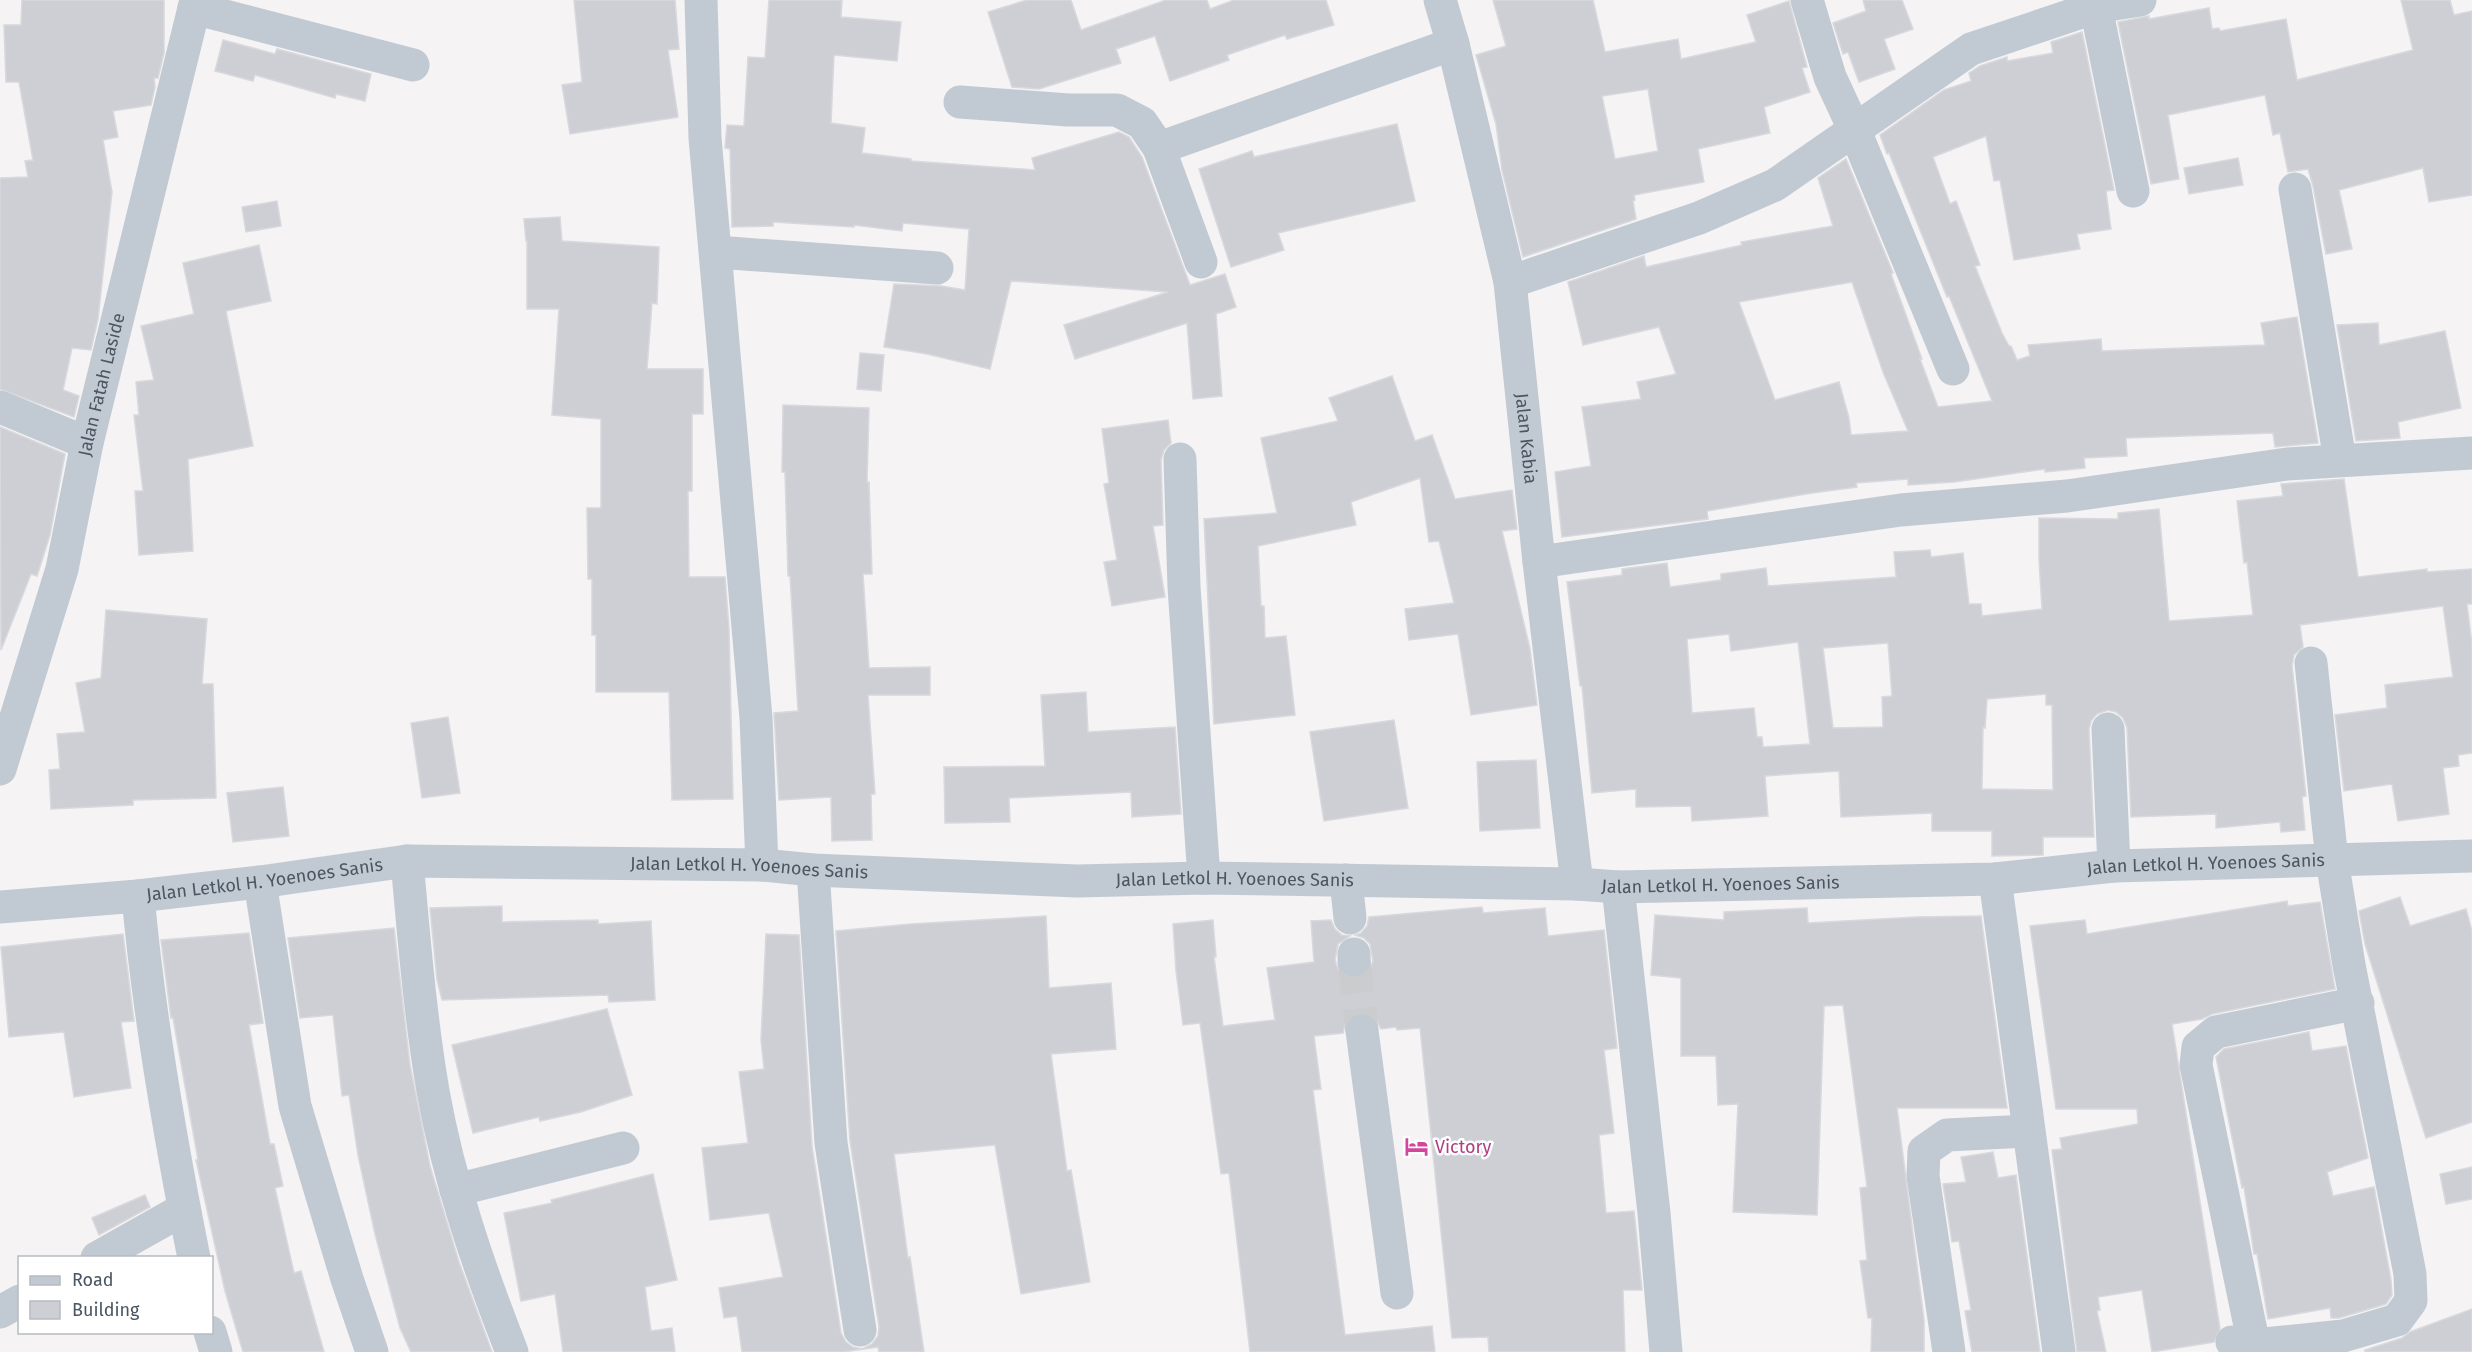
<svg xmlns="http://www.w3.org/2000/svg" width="2472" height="1352" viewBox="0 0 2472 1352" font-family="'Fira Sans',sans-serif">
<rect width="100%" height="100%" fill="#f5f3f3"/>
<g fill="#cdcfd5" stroke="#d7d9de" stroke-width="1.5" fill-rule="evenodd">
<polygon points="22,0 164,0 164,53 158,78 154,78 155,87 151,105 113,111 118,137 103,140 112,192 98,319 91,350 72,348 63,390 79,396 74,417 0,389 0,178 28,177 25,161 33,160 19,82 6,82 4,25 21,25"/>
<polygon points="574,0 675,0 679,49 668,50 678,117 570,134 562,85 582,82"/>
<polygon points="769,0 842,0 841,17 901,22 897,61 834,55 831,123 865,128 862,153 911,159 911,161 1035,170 1032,158 1119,132 1129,137 1142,157 1190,285 1225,274 1236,307 1216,314 1222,396 1193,399 1187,323 1075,359 1064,325 1168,292 1011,281 990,369 927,354 884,347 894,284 941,286 965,290 969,229 903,223 902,231 854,225 854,227 773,222 773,226 732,227 730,149 725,148 727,125 744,126 748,57 765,58"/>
<polygon points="1027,0 1071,0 1081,30 1166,0 1207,0 1210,9 1234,0 1326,0 1334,25 1287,39 1285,35 1227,55 1229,60 1170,81 1155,36 1116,49 1121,63 1039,89 1012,87 988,12"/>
<path d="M1493 0H1593L1605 52 1678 39 1681 59 1756 42 1747 15 1789 1 1807 67 1802 68 1810 92 1764 107 1770 133 1698 149 1704 182 1634 195 1635 200 1633 201 1636 219 1523 257 1502 170 1496 124 1476 55 1506 46ZM1648 89 1658 151 1615 159 1602 96Z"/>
<polygon points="1863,0 1902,0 1913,29 1884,39 1895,69 1859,82 1848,52 1843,54 1833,23 1866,11"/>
<polygon points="2401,0 2450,0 2454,15 2472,11 2472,195 2429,202 2423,168 2339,190 2352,249 2326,254 2313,186 2308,169 2288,172 2280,133 2273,135 2265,95 2168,115 2179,179 2151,184 2118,22 2149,16 2149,19 2209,8 2212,29 2219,28 2220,31 2286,19 2297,80 2413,50"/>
<path d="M2082 32 2114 190 2106 191 2111 229 2077 234 2080 249 2014 260 2000 180 1994 181 1986 136 1933 157 1950 204 1956 201 1980 265 1975 266 2002 333 2009 346H2011L2017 360 2030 356 2028 345 2101 339 2102 351 2265 345 2261 323 2297 317 2318 443 2275 447 2273 433 2126 438 2127 456 2084 458 2085 468 2045 472V469L1954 482 1908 485V479L1856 483 1857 487 1812 493 1707 511 1708 519 1562 537 1555 472 1591 466 1582 407 1641 399 1637 382 1676 374 1659 327 1583 345 1568 282 1644 256 1646 267 1742 245 1741 242 1833 226 1818 178 1846 159 1889 263 1893 273 1891 274 1922 359H1920L1938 407 1992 401 1949 296 1947 297 1889 153 1887 154 1880 135 1944 90 1971 81 1969 73 1980 66 2007 57V61L2053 53 2051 42ZM1852 282 1883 372 1908 431 1851 435 1849 418 1839 382 1775 400 1739 302Z"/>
<polygon points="223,40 275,54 277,49 371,74 365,101 336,94 335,98 255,75 253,81 215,71"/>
<polygon points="1397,124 1415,201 1278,233 1284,250 1231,267 1199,169 1252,151 1254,157"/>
<polygon points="2238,158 2243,185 2189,194 2184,168"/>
<polygon points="277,201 281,226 246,232 242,207"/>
<polygon points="560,217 562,241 659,247 657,304 652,303 647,369 703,369 703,414 692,414 692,491 688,491 689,577 725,577 729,628 733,799 672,800 669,692 596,692 596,635 592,635 592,579 588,579 587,508 601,508 601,419 552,415 559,309 527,309 527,241 526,241 524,219"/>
<polygon points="259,245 271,301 226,311 253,446 188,459 193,551 139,555 135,491 143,491 134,415 139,415 136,382 154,380 141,326 194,314 183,263"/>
<polygon points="2378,323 2379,345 2445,331 2461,408 2398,422 2400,438 2356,441 2337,325"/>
<polygon points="860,353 884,355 881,391 857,389"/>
<polygon points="1392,376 1415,441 1432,435 1455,499 1512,490 1517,529 1502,531 1530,649 1537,705 1471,715 1458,634 1409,640 1405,609 1454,603 1439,541 1429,542 1420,478 1351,502 1356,525 1258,546 1261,606 1264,606 1265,638 1286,636 1295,715 1214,724 1204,519 1277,513 1261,438 1338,421 1329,398"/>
<polygon points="783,405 869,408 867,482 869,482 872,574 863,574 869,668 930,667 930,695 868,695 875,794 871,794 872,840 832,841 831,797 779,800 774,713 798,711 790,576 788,576 785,472 782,472"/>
<polygon points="1168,420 1171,443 1164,450 1161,460 1163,525 1153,526 1165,597 1112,606 1104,562 1117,560 1104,484 1109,483 1102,429"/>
<polygon points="0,427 65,454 50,535 37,576 31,574 1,650"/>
<path d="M2344 479 2358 577 2427 569V572L2472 569V604H2467L2472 644V753L2458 755 2459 766 2443 768 2449 814 2398 821 2392 784 2344 791 2335 715 2387 708 2385 685 2453 677 2443 606 2300 625 2303 647 2294 655 2292 665 2306 796 2302 797 2305 830 2281 832 2280 822 2216 828V814L2131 817 2127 728 2123 718 2116 712 2108 710 2097 714 2091 721 2089 729 2094 837H2043V855L1992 856V831H1932V813L1841 817 1839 771 1765 776 1768 816 1692 821 1691 806 1636 807V789L1592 793 1582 686H1580L1567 582 1622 575V569L1667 563 1670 587 1721 580V574L1766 568 1768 586 1896 577 1894 552 1930 550 1931 557 1963 553 1969 604H1981L1982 616 2042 609 2039 560V518L2118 519V513L2159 509 2169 621 2253 615 2247 562 2244 563 2237 501 2283 496 2281 484ZM1729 634 1731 651 1798 642 1810 744 1763 747 1762 737H1757L1754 708 1692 713 1687 639ZM1888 643 1892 696 1882 697 1883 727 1833 728 1823 648ZM2046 694V705H2052L2053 790 1982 789 1983 727 1985 728 1987 699Z"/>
<polygon points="106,610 207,619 202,684 213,684 216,798 133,800 133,805 51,809 49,770 60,769 57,734 85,732 76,683 101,678"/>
<polygon points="1086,692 1088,732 1175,727 1181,814 1132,817 1131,792 1009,798 1010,822 945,823 944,767 1045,766 1041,695"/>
<polygon points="448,717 460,793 422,798 411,723"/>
<polygon points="1394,720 1408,808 1324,821 1310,732"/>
<polygon points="1536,760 1540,828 1480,831 1477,762"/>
<polygon points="283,787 289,836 233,842 227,793"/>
<polygon points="2400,897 2410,926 2466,909 2472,931 2472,1122 2426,1138 2365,944 2359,911"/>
<polygon points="2287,901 2288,906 2320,902 2335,989 2212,1014 2202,1019 2172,1024 2220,1329 2214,1342 2152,1352 2142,1290 2098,1297 2100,1310 2097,1311 2106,1352 2077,1352 2052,1150 2062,1149 2060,1138 2138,1124 2137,1109 2056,1109 2030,926 2085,920 2087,934"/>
<polygon points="502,906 502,922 598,920 598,924 651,921 655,1000 609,1002 608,995 442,1000 437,980 430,908"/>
<polygon points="1482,907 1483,913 1545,908 1548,936 1604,930 1617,1048 1604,1050 1614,1133 1599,1135 1606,1213 1634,1211 1642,1290 1623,1290 1625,1352 1489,1352 1488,1337 1452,1338 1420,1028 1397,1030 1396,1027 1381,1029 1376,1019 1370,1014 1360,1012 1350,1017 1345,1024 1343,1033 1314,1036 1321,1089 1313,1090 1345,1335 1432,1326 1435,1352 1250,1352 1229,1173 1221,1174 1200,1023 1183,1025 1176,971 1173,924 1213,920 1216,957 1214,957 1223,1026 1275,1020 1267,968 1314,962 1311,921 1331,920 1335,929 1342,935 1350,936 1338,944 1335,960 1338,969 1344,976 1355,979 1364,976 1370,969 1373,961 1370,944 1364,938 1355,935 1361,933 1367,926 1369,917"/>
<polygon points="1807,908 1808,923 1917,917 1981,916 2007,1108 1897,1108 1924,1320 1924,1352 1871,1352 1872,1318 1868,1318 1860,1261 1867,1260 1860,1188 1867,1187 1843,1005 1824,1006 1817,1215 1733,1212 1738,1104 1718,1105 1716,1056 1681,1056 1681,978 1651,975 1655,915 1724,920 1724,912"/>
<polygon points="1046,916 1049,988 1111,983 1116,1049 1051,1054 1067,1171 1071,1170 1090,1282 1021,1294 995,1145 894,1154 908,1258 910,1257 924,1352 879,1352 878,1347 843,1352 742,1352 737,1316 724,1318 719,1288 783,1277 769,1213 710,1220 702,1148 748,1143 739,1072 764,1069 761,1040 766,934 799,935 812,1146 841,1333 846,1342 853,1347 862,1349 872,1344 878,1336 879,1327 850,1141 836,931 911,924"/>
<polygon points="394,928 410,1065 430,1166 459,1262 492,1352 411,1352 400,1328 375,1234 358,1155 349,1095 342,1096 333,1015 300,1018 288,938"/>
<polygon points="249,933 263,1023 249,1025 270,1144 274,1144 283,1186 275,1188 294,1273 301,1271 324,1352 243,1352 225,1291 196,1160 198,1160 173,1018 171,1018 161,940"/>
<polygon points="123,934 134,1021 121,1022 131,1088 74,1097 64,1032 9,1037 1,947"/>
<polygon points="607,1009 632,1095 581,1112 540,1121 539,1117 473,1133 452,1045"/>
<polygon points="2309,1032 2312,1051 2346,1046 2368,1158 2327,1172 2333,1196 2374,1187 2391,1280 2392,1295 2386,1304 2339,1318 2331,1318 2330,1308 2268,1319 2257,1254 2254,1254 2244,1187 2242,1188 2216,1057 2224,1049"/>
<polygon points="1993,1152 1998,1178 2016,1175 2040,1352 1972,1352 1965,1311 1971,1310 1959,1241 1952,1242 1943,1184 1966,1182 1961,1157"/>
<polygon points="2472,1167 2472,1199 2446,1204 2440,1174"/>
<polygon points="653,1174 677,1280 645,1287 651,1331 672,1328 675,1352 563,1352 555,1294 521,1301 504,1213 552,1203 551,1200"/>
<polygon points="145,1195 150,1207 99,1235 92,1218"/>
<polygon points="2472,1309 2472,1352 2365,1352 2365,1350 2402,1338 2410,1332"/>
</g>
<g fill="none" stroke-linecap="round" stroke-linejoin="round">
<polyline stroke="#caccce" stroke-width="33" stroke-dasharray="33 16" stroke-linecap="butt" points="1354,960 1362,1031"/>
<g stroke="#c1cad2" stroke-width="33">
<polyline points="701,0 705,138 756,718 762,865"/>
<path id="s1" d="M1440 0 1453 44 1510 282 1539 562 1577 884"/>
<polyline points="1807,0 1830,77 1855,131 1953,369"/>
<polyline points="2096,7 2133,191"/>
<polyline points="194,8 413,65"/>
<polyline points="960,102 1068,110 1117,110 1142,123 1159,148 1201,262"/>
<polyline points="1159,148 1453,44"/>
<polyline points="2295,189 2340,460"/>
<polyline points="716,252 937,268"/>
<polyline points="1510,282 1699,218 1775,185 1971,49 2096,7 2140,0"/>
<polyline points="0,407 87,443"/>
<polyline points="1180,459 1184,587 1204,878"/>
<polyline points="1539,562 1901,510 2067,496 2287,464 2472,453"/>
<polyline points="2108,729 2114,866"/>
<path id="s2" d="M0 769 62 569 87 443 196 0"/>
<path d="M407 861C414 938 420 1015 433 1091 449 1181 479 1268 512 1352"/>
<polyline points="813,870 831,1143 860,1330"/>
<polyline points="1995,879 2059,1352"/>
<polyline points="1346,880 1350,918"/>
<polyline points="260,882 295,1106 347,1279 372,1352"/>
<polyline points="1618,887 1654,1213 1666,1352"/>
<path d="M138 896C149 1018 170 1138 194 1258"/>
<path id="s3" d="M0 907 138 896 260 882 407 861 762 865 813 870 1077 881 1204 878 1577 884 1618 887 1995 879 2114 866 2472 856"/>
<polyline points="1354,954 1354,960"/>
<polyline points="1362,1031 1397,1293"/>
<polyline points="456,1190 623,1148"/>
<polyline points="97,1258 184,1209"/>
<polyline points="0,1312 20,1301"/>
<polyline points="210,1332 216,1352"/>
<polyline points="2232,1342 2254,1345 2343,1336 2397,1320 2411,1301 2410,1274 2349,965 2332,860 2311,663"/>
<polyline points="2254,1345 2196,1065 2198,1047 2216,1032 2358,1003"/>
<polyline points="1949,1352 1923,1176 1924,1151 1947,1135 2028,1131"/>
</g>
</g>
<defs>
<symbol id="hotel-bare" viewBox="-9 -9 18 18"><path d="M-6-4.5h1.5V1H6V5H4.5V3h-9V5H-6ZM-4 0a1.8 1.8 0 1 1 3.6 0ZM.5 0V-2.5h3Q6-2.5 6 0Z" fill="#d1479c" stroke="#fff" stroke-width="2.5" paint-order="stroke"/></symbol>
</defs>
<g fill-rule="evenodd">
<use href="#hotel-bare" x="1400" y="1130" width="33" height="33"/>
</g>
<g text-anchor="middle" stroke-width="5" stroke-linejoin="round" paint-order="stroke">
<g font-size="18" fill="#4a5661" stroke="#fff">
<text dy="6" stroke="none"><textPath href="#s2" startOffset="398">Jalan Fatah Laside</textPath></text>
<text dy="6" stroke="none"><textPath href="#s1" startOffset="448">Jalan Kabia</textPath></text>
<text dy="6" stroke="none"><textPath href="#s3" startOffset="2210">Jalan Letkol H. Yoenoes Sanis</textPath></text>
<text dy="6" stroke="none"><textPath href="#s3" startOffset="752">Jalan Letkol H. Yoenoes Sanis</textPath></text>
<text dy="6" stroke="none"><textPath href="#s3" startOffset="266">Jalan Letkol H. Yoenoes Sanis</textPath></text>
<text dy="6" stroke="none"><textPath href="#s3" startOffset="1238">Jalan Letkol H. Yoenoes Sanis</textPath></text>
<text dy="6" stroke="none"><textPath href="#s3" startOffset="1724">Jalan Letkol H. Yoenoes Sanis</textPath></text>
</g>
<g font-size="18" fill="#b23c85" stroke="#fff" text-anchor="start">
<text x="1435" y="1153">Victory</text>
</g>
</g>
<rect x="18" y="1256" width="195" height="78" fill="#ffffff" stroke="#b7bbc0" stroke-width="1.5"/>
<rect x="30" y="1276" width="30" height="9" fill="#c1cad2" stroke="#b7bbc0" stroke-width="1.5"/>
<text x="72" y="1286" font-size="18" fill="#4a5661">Road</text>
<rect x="30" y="1301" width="30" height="18" fill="#cdcfd5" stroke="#b7bbc0" stroke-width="1.5"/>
<text x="72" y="1316" font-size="18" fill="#4a5661">Building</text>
</svg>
